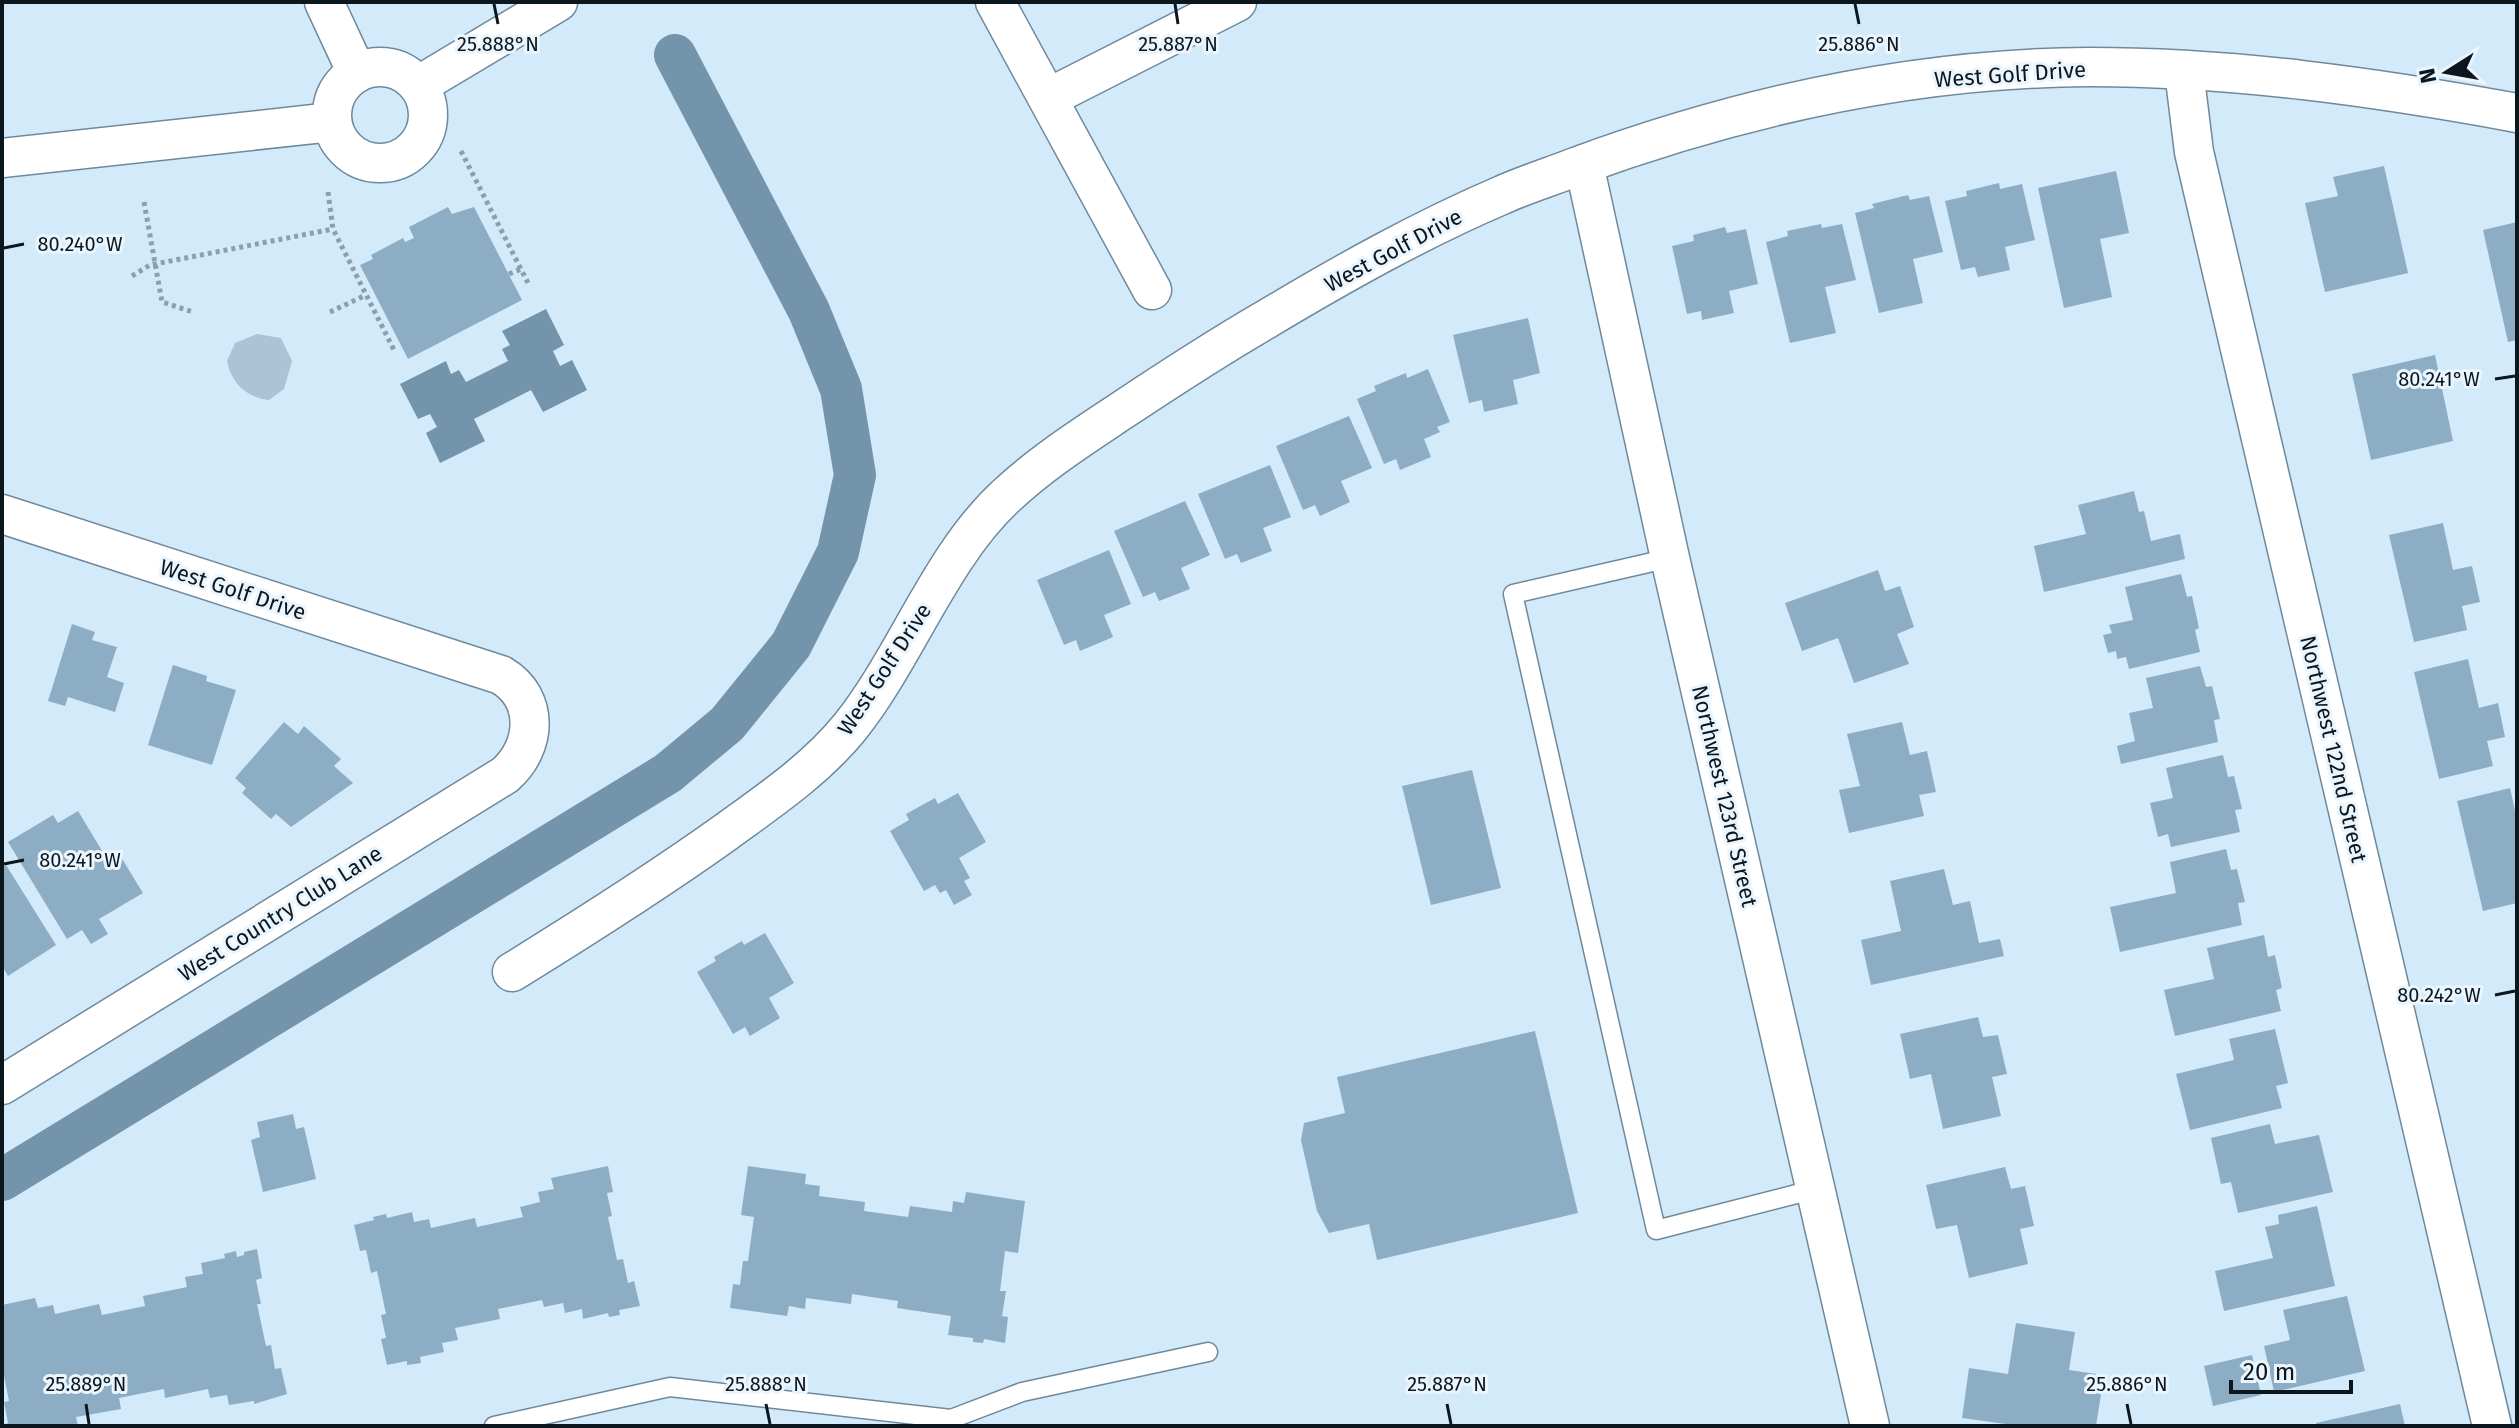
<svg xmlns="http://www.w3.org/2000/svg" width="2519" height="1428" viewBox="0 0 2519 1428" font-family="'Fira Sans',sans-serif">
<rect width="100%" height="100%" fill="#d3eafb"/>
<path fill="#acc3d5" d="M257 334 281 338 292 361 284 389 269 400C247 398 231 383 227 361L235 343Z"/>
<polygon fill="#7494ab" points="546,309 564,345 553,351 560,366 572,360 587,390 543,412 531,390 474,419 485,441 440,463 426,433 437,427 430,414 418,419 400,384 446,361 451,374 459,370 466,382 508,361 502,349 510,345 502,331"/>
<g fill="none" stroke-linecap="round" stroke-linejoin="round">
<polyline stroke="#7494ab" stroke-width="42" points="2,1180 668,773 727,724 791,645 838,552 855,475 841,389 809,311 675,55"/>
</g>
<g fill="#8dadc5">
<polygon points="2384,166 2408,273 2325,292 2305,203 2338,196 2333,177"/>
<polygon points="2116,171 2129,233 2100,239 2112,297 2064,308 2038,188"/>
<polygon points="1999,183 2000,189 2022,184 2035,240 2005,247 2010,270 1978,277 1975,267 1961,270 1945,201 1967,196 1966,191"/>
<polygon points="1908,195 1910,200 1929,196 1943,252 1913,259 1923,303 1879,313 1855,213 1874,208 1872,204"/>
<polygon points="448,207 452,214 474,207 522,300 408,359 360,265 373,259 371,255 403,238 405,242 414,238 409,227"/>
<polygon points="2517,222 2517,340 2508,342 2483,230"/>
<polygon points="1821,224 1822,228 1842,224 1856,280 1825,287 1836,333 1790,343 1766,242 1788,236 1787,231"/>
<polygon points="1725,227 1727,233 1746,229 1758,284 1729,291 1734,313 1702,320 1701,311 1687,314 1672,246 1694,241 1693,235"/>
<polygon points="1528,318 1540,373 1513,380 1518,404 1484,412 1482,400 1469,403 1453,335"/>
<polygon points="2435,355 2453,441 2371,460 2352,374"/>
<polygon points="1428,369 1450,422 1437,427 1440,432 1424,439 1431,457 1400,470 1396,459 1384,464 1357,399 1376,391 1374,386 1406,373 1407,378"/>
<polygon points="1349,416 1372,468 1341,481 1350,502 1320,516 1315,505 1303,510 1276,446"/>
<polygon points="1270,465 1291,517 1263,528 1272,551 1241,563 1237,554 1225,559 1198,494"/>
<polygon points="2134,491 2139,512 2144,511 2151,541 2180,534 2185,559 2044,592 2034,546 2086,534 2078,505"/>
<polygon points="1185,501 1210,555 1181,568 1190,589 1159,601 1155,592 1143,597 1114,531"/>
<polygon points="2443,523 2453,570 2472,566 2480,602 2462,606 2467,630 2414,642 2389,535"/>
<polygon points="1109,550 1131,604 1104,615 1113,637 1080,651 1076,640 1064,645 1037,580"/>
<polygon points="1878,570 1885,591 1900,586 1914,627 1897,634 1909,664 1854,683 1838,638 1802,651 1785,603"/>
<polygon points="2181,574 2187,597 2192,596 2199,628 2195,630 2200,652 2129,669 2126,657 2117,659 2116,651 2108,653 2103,635 2112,633 2109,625 2133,620 2125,587"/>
<polygon points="72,624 95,632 92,640 117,647 107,677 124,683 115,712 68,697 65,706 48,701"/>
<polygon points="2468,659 2479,708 2498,703 2505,737 2487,741 2493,766 2439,779 2414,672"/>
<polygon points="173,665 207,676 206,681 236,690 212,765 148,745"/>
<polygon points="2200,666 2206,687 2212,686 2220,719 2214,720 2218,742 2121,764 2117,746 2135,741 2129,713 2153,708 2146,678"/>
<polygon points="284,722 298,734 304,726 341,759 334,766 353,783 291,827 276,814 271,819 242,793 246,788 235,778"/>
<polygon points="1902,722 1910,755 1927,751 1936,792 1919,795 1924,816 1849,833 1839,790 1860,786 1847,734"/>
<polygon points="2223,755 2228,777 2234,776 2242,809 2235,810 2240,832 2171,847 2168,834 2158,837 2150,803 2173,798 2166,768"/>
<polygon points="1472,770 1501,888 1431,905 1402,786"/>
<polygon points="2510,788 2517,820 2517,903 2483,911 2457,801"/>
<polygon points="958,793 986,842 959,858 970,878 964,881 972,895 954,905 946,890 940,893 935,885 924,891 890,831 909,820 906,814 935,798 938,804"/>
<polygon points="78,811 110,864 121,857 143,893 99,919 108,934 91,944 82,930 67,939 8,842 53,815 58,823"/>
<polygon points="2226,849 2231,870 2237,869 2245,902 2238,903 2242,925 2120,952 2110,907 2176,893 2170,862"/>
<polygon points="6,865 56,945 8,976 2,966 2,868"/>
<polygon points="1944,869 1953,905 1970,901 1979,943 2000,939 2004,956 1871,985 1861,940 1901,931 1890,881"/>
<polygon points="765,933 794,983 769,998 780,1018 750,1036 745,1027 733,1034 697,972 716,961 714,957 742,941 744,945"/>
<polygon points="2264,935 2268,957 2275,955 2282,988 2276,990 2281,1011 2175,1036 2164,990 2214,979 2207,948"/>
<polygon points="1978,1017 1983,1037 1998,1035 2007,1074 1992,1077 2001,1116 1943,1129 1931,1074 1910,1079 1900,1034"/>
<polygon points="2275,1029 2288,1083 2276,1086 2282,1108 2190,1130 2176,1074 2234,1060 2229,1039"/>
<polygon points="1535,1031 1578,1213 1377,1260 1369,1224 1329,1233 1317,1211 1301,1140 1304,1123 1345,1113 1337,1077"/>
<polygon points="293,1114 296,1129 304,1127 316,1179 263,1192 251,1140 260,1137 257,1122"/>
<polygon points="2270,1124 2275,1144 2319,1135 2333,1192 2238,1213 2231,1182 2221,1184 2211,1138"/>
<polygon points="608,1166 613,1192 607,1193 612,1216 608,1217 617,1260 623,1259 628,1283 634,1281 640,1306 619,1310 620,1315 609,1317 608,1313 583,1319 582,1309 565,1313 563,1303 544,1307 542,1300 498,1309 500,1319 455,1328 458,1340 442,1343 444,1352 420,1357 421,1363 407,1365 407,1361 387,1365 381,1339 386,1338 381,1315 386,1314 377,1271 371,1273 366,1250 360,1251 354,1225 374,1220 373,1217 386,1214 387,1218 412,1212 414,1222 429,1219 431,1228 475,1218 477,1227 523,1217 520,1207 540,1202 538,1192 554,1189 551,1178"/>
<polygon points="748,1166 806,1174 805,1184 820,1186 819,1196 865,1202 864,1211 908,1217 910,1206 952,1212 953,1201 964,1203 966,1192 1025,1201 1018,1253 1005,1251 1000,1291 1006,1291 1002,1316 1008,1317 1005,1343 984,1339 983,1343 973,1342 973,1338 948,1335 951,1316 897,1308 898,1301 852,1294 851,1304 806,1298 805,1309 789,1306 787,1316 730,1308 733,1284 740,1285 743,1261 748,1261 754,1217 741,1215"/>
<polygon points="2005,1167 2011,1189 2025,1186 2034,1226 2020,1229 2028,1264 1969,1278 1957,1225 1936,1229 1926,1185"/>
<polygon points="2317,1206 2335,1286 2224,1311 2215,1271 2273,1258 2265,1227 2279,1224 2278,1215"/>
<polygon points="257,1249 262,1278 256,1280 261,1304 257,1304 266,1346 271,1345 275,1369 281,1368 287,1394 254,1404 254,1401 229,1405 227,1395 210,1398 208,1389 165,1398 164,1389 119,1398 121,1409 76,1417 78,1426 2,1426 8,1423 4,1402 9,1401 2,1366 2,1305 35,1298 38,1308 53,1305 55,1314 99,1304 102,1315 145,1306 143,1296 187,1287 185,1277 203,1274 201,1263 225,1258 224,1254 236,1251 237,1257 244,1255 244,1252"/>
<polygon points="2347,1296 2365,1371 2274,1392 2264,1346 2290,1340 2283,1310"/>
<polygon points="2016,1323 2075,1332 2069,1370 2104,1375 2096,1426 2020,1426 1962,1418 1969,1368 2008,1374"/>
<polygon points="2252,1355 2261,1395 2213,1406 2204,1366"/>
<polygon points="2400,1404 2405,1426 2317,1426 2316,1423"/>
</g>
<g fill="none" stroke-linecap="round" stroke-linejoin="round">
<defs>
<g id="service">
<polyline points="1670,558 1513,594 1656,1230 1816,1189"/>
<polyline points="494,1426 670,1387 951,1419 1022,1392 1208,1352"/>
</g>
<g id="minor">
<polyline points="324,2 357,73"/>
<polyline points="995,2 1152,290"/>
<circle cx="380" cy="115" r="48"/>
<polyline points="2184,71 2194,152 2492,1426"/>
<polyline points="419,85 558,2"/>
<polyline points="1048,98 1237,2"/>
<polyline points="2,158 332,122"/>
<polyline points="1584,164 1670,558 1870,1426"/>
<path d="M2 514 501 675C540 698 537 747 505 775L2 1085"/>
<path d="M512 972C585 927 656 882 726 832 770 800 816 769 850 727 906 657 940 557 1006 496 1040 464 1079 439 1118 413 1166 381 1215 349 1265 320 1342 274 1420 230 1502 195 1526 184 1553 176 1578 166 1742 106 1914 68 2089 67 2233 67 2376 87 2517 113"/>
</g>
</defs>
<use href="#service" stroke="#6f899c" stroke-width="21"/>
<use href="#minor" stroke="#6f899c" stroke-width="41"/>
<g stroke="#8c9fad" stroke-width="5" stroke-dasharray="4 4" stroke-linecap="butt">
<polyline points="461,151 528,283"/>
<polyline points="328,192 333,229 395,352"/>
<polyline points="144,202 162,302 193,312"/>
<polyline points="509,274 521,269"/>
<polyline points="132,276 150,265 333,229"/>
<polyline points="330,312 366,295"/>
</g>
<use href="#service" stroke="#fff" stroke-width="18"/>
<use href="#minor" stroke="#fff" stroke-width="38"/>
</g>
<path fill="none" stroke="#0b161d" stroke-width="3" d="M494 4 498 24M1175 4 1178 24M1855 4 1859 24M4 248 24 244M2495 379 2515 376M4 864 24 860M2495 995 2515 991M86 1404 89 1424M766 1404 770 1424M1447 1404 1451 1424M2127 1404 2131 1424"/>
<g text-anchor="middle" stroke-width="6" stroke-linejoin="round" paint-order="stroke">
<g font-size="22" fill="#0b161d" stroke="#eaf5fe">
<text transform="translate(2010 74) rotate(-4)" y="8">West Golf Drive</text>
<text transform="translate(1393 250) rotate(-28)" y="8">West Golf Drive</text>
<text transform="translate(233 589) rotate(18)" y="8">West Golf Drive</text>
<text transform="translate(884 669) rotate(-57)" y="8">West Golf Drive</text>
<text transform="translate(2334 749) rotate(77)" y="8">Northwest 122nd Street</text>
<text transform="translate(1725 796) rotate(77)" y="8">Northwest 123rd Street</text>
<text transform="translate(280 913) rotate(-32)" y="8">West Country Club Lane</text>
</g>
</g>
<g font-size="20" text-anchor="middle" fill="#0b161d" stroke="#eaf5fe" stroke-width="6" stroke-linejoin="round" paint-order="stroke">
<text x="498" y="51">25.888°N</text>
<text x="1178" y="51">25.887°N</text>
<text x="1859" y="51">25.886°N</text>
<text x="80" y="251">80.240°W</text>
<text x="2439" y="386">80.241°W</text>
<text x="80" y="867">80.241°W</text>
<text x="2439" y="1002">80.242°W</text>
<text x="86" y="1391">25.889°N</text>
<text x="766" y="1391">25.888°N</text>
<text x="1447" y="1391">25.887°N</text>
<text x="2127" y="1391">25.886°N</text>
</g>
<rect width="2519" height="1428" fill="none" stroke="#0b161d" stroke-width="8"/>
<g transform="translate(2447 72) rotate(259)" stroke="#eaf5fe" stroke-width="6" paint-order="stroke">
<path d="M0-6L14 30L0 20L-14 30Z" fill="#0b161d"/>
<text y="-12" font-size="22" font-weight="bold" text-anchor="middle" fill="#0b161d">N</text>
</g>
<path d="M2231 1380v12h120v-12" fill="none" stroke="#0b161d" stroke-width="4"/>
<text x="2243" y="1380" font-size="24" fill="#0b161d" stroke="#eaf5fe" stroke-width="6" paint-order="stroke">20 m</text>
</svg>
